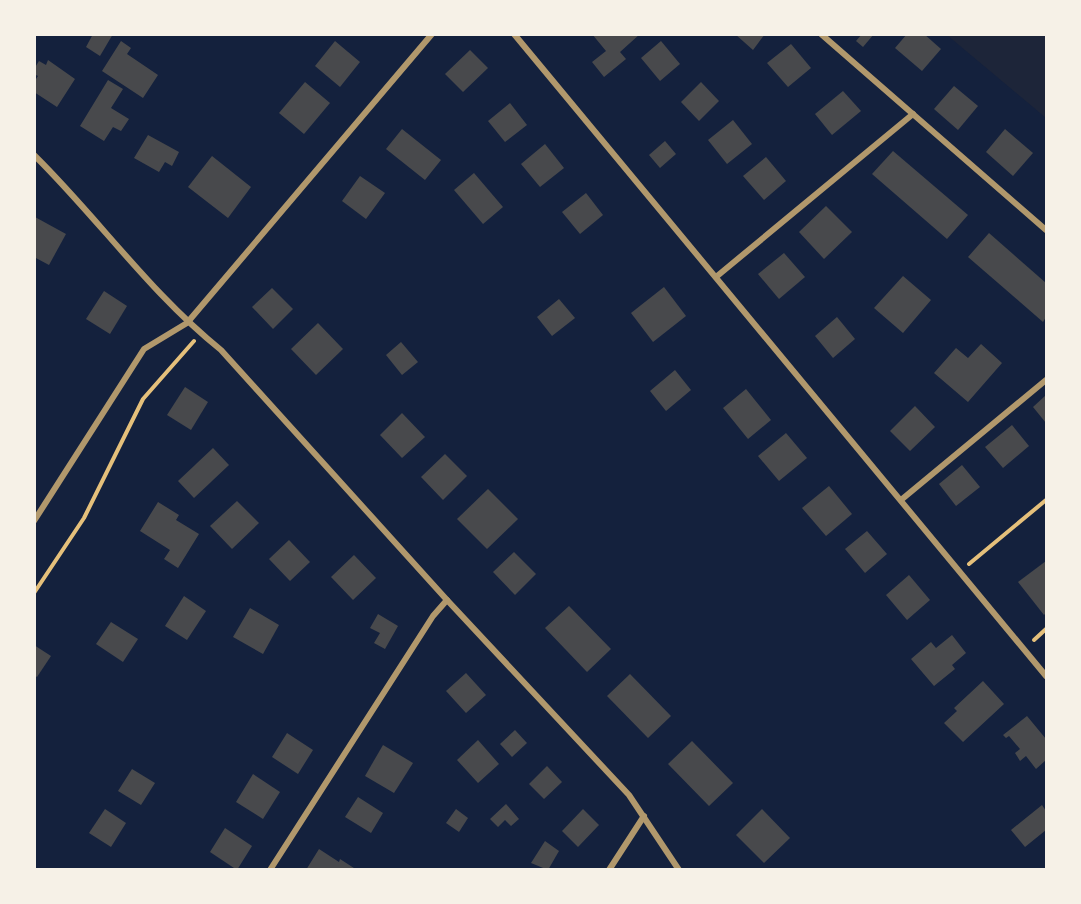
<svg xmlns="http://www.w3.org/2000/svg" width="1081" height="904" viewBox="0 0 1081 904" font-family="'Space Grotesk',sans-serif">
<rect width="100%" height="100%" fill="#14213d"/>
<polygon fill="#1d2539" points="947,35 1046,35 1046,118"/>
<g fill="#48494c">
<polygon points="93,34 113,34 100,56 86,47"/>
<polygon points="592,34 640,34 620,52 626,59 604,77 592,62 606,51"/>
<polygon points="735,34 765,34 753,50"/>
<polygon points="862,34 874,34 863,47 856,41"/>
<polygon points="907,34 924,34 941,49 922,71 895,48"/>
<polygon points="121,41 131,48 127,54 158,75 143,98 102,71"/>
<polygon points="335,41 360,62 340,87 315,66"/>
<polygon points="661,41 680,64 660,81 641,58"/>
<polygon points="791,44 811,68 788,87 767,63"/>
<polygon points="470,50 488,68 463,92 445,74"/>
<polygon points="48,60 75,79 57,107 34,92 34,82 38,76 34,74 34,69 39,61 46,65"/>
<polygon points="108,80 123,89 111,108 129,119 121,131 113,127 104,141 80,126"/>
<polygon points="305,82 330,103 304,134 279,113"/>
<polygon points="701,82 719,101 699,121 681,102"/>
<polygon points="954,86 978,106 958,130 934,109"/>
<polygon points="843,91 861,111 832,135 815,114"/>
<polygon points="510,103 527,125 505,142 488,121"/>
<polygon points="733,120 752,144 727,164 708,140"/>
<polygon points="402,129 441,160 425,180 386,149"/>
<polygon points="1005,129 1033,153 1013,176 986,152"/>
<polygon points="148,135 179,152 172,166 165,162 159,172 134,158"/>
<polygon points="665,141 676,154 660,168 649,155"/>
<polygon points="545,144 564,168 540,187 521,164"/>
<polygon points="893,151 968,215 947,239 872,174"/>
<polygon points="212,156 251,187 228,218 188,187"/>
<polygon points="766,157 786,181 764,200 743,176"/>
<polygon points="474,173 503,207 483,224 454,190"/>
<polygon points="360,176 385,193 366,219 342,201"/>
<polygon points="586,193 603,215 580,234 562,212"/>
<polygon points="826,206 852,232 824,259 799,232"/>
<polygon points="35,217 66,234 49,265 34,257"/>
<polygon points="989,233 1046,283 1046,317 1043,322 968,257"/>
<polygon points="784,253 805,277 779,299 758,274"/>
<polygon points="903,276 931,300 903,333 874,308"/>
<polygon points="664,287 686,316 653,342 631,313"/>
<polygon points="272,288 293,309 273,329 252,307"/>
<polygon points="104,291 127,306 110,334 86,319"/>
<polygon points="559,299 575,318 552,336 537,317"/>
<polygon points="837,317 855,339 833,358 815,336"/>
<polygon points="318,323 343,349 316,375 291,349"/>
<polygon points="401,342 418,362 402,375 386,355"/>
<polygon points="981,344 1002,363 968,402 934,373 956,348 968,358"/>
<polygon points="675,370 691,390 666,411 650,391"/>
<polygon points="185,387 208,402 191,430 167,415"/>
<polygon points="746,389 771,420 748,439 723,408"/>
<polygon points="1046,395 1046,423 1033,407"/>
<polygon points="915,406 935,427 910,451 890,431"/>
<polygon points="402,413 425,437 402,458 380,435"/>
<polygon points="1012,425 1029,446 1003,468 985,447"/>
<polygon points="786,433 807,458 779,481 758,456"/>
<polygon points="213,448 229,465 194,498 178,481"/>
<polygon points="445,454 467,476 443,500 421,477"/>
<polygon points="962,465 980,487 956,506 939,484"/>
<polygon points="829,486 852,514 826,536 802,508"/>
<polygon points="488,489 518,519 487,549 457,519"/>
<polygon points="237,501 259,523 232,549 210,526"/>
<polygon points="158,502 179,515 176,520 199,534 178,568 164,559 170,550 140,531"/>
<polygon points="867,531 887,554 865,573 845,549"/>
<polygon points="289,540 310,562 290,581 269,559"/>
<polygon points="514,552 536,574 515,595 493,572"/>
<polygon points="354,555 376,578 353,600 331,577"/>
<polygon points="1046,561 1046,613 1044,615 1018,582"/>
<polygon points="909,575 930,600 907,620 886,595"/>
<polygon points="184,596 206,611 187,640 165,626"/>
<polygon points="569,606 611,649 587,672 545,628"/>
<polygon points="250,608 279,625 263,654 233,637"/>
<polygon points="378,614 398,626 385,649 374,643 380,633 370,628"/>
<polygon points="111,622 138,639 123,662 96,644"/>
<polygon points="952,635 966,653 952,665 955,669 934,686 911,659 931,642 936,648"/>
<polygon points="34,645 51,656 37,677 34,675"/>
<polygon points="466,673 486,695 466,713 446,691"/>
<polygon points="630,674 671,716 648,738 607,696"/>
<polygon points="983,681 1004,704 963,742 944,723 957,711 954,708"/>
<polygon points="1027,716 1046,739 1046,760 1036,769 1026,756 1020,761 1015,753 1020,749 1009,736 1006,738 1003,735"/>
<polygon points="515,730 527,743 512,757 500,744"/>
<polygon points="287,733 313,750 298,774 272,757"/>
<polygon points="478,740 499,764 478,783 457,760"/>
<polygon points="692,741 733,783 709,806 668,764"/>
<polygon points="383,745 413,763 394,793 365,776"/>
<polygon points="547,766 562,782 544,799 529,784"/>
<polygon points="132,769 155,783 141,805 118,791"/>
<polygon points="253,774 280,792 263,819 236,802"/>
<polygon points="358,797 383,813 371,833 345,817"/>
<polygon points="506,804 519,819 511,826 505,820 498,827 490,819"/>
<polygon points="1042,805 1046,811 1046,830 1025,847 1011,830"/>
<polygon points="105,809 126,823 111,847 89,833"/>
<polygon points="456,809 468,818 459,832 446,823"/>
<polygon points="583,809 599,825 578,847 562,831"/>
<polygon points="762,809 790,838 764,863 736,835"/>
<polygon points="225,828 252,846 237,870 210,852"/>
<polygon points="545,841 559,851 548,870 531,863"/>
<polygon points="319,849 339,862 340,859 357,870 306,870"/>
</g>
<g fill="none" stroke-linecap="round" stroke-linejoin="round">
<g stroke="#e5c07b" stroke-width="4">
<polyline points="969,564 1046,500"/>
<polyline points="34,593 84,518 143,399 194,341"/>
<polyline points="1034,640 1046,629"/>
</g>
<g stroke="#b1986c" stroke-width="6">
<polyline points="514,34 1046,676"/>
<polyline points="821,34 1046,230"/>
<path d="M34 155C98 218 151 294 221 350L447 600 629 795 679 870"/>
<polyline points="716,277 913,114"/>
<polyline points="901,500 1046,380"/>
<polyline points="34,521 144,349 187,323 432,34"/>
<polyline points="270,870 433,616 447,600"/>
<polyline points="609,870 644,816"/>
</g>
</g>
<rect width="1081" height="904" fill="none" stroke="#f6f1e7" stroke-width="72"/>
</svg>
